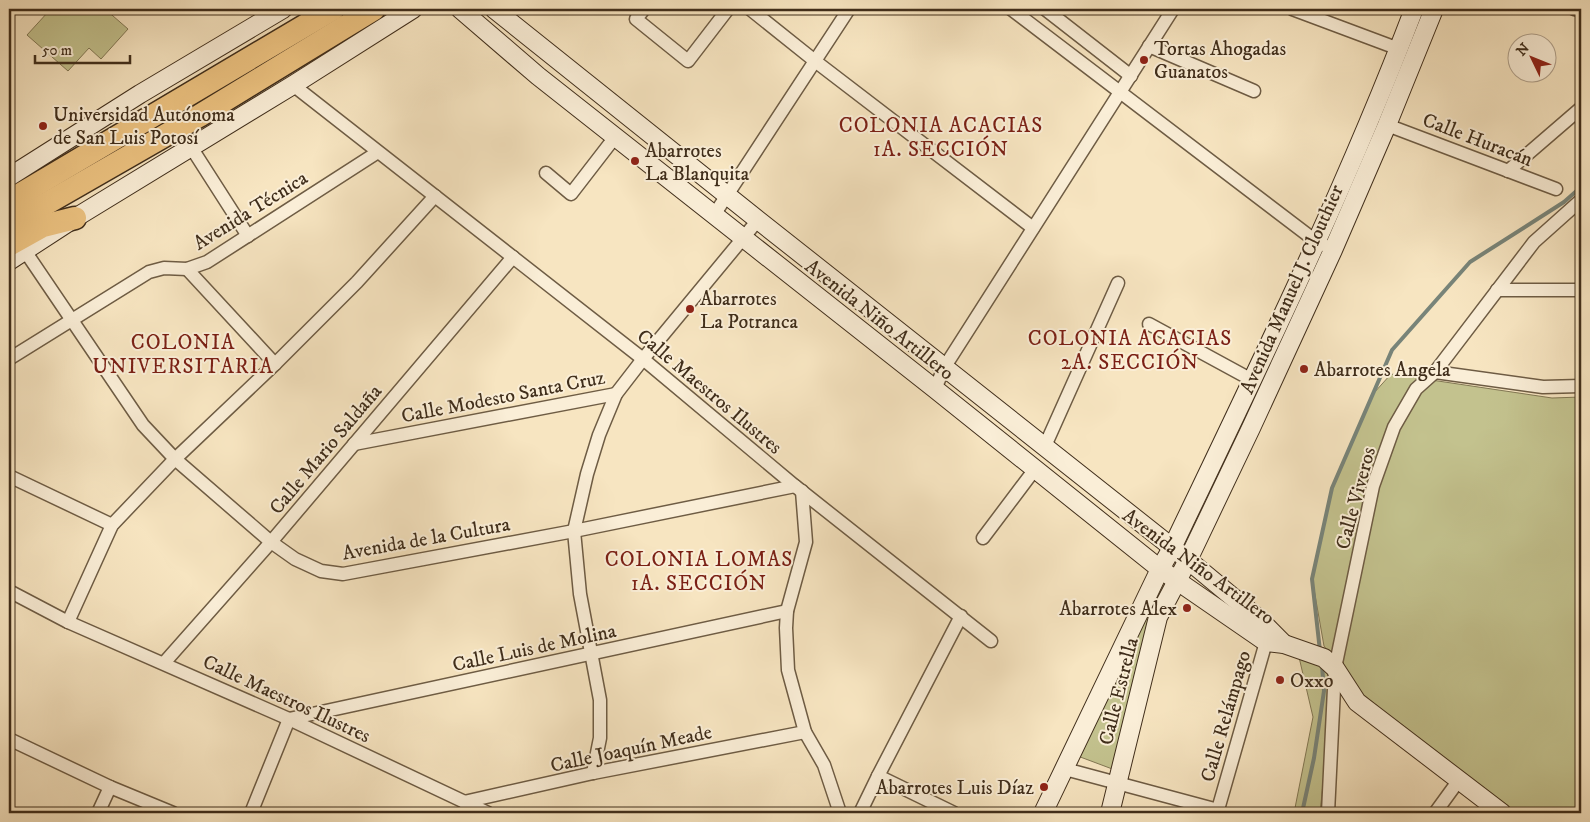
<svg xmlns="http://www.w3.org/2000/svg" width="1590" height="822" viewBox="0 0 1590 822" font-family="'IM FELL DW Pica',serif">
<rect width="100%" height="100%" fill="#f7e5c1"/>
<filter id="stains"><feTurbulence type="fractalNoise" baseFrequency=".004" numOctaves="4"/><feColorMatrix values="0 0 0 0 .2 0 0 0 0 .09 0 0 0 0 .02 0 0 0 .5 -.17"/></filter>
<radialGradient id="worn" r=".72"><stop offset=".6" stop-color="#630" stop-opacity="0"/><stop offset="1" stop-color="#630" stop-opacity=".3"/></radialGradient>
<g fill="#c3c28e" stroke="#827854">
<polygon points="45,9 105,9 128,29 101,59 89,48 68,71 27,35 48,12"/>
<polygon points="1391,374 1552,398 1581,397 1581,813 1518,813 1430,749 1359,691 1342,671 1324,646 1312,578 1332,486 1373,394"/>
<polygon points="1166,575 1170,579 1115,770 1075,755"/>
<polygon points="1295,640 1324,648 1334,676 1320,813 1294,813 1313,717"/>
</g>
<g fill="none" stroke-linecap="round" stroke-linejoin="round">
<g stroke="#788479" stroke-width="4">
<polyline points="1320,651 1312,579 1332,488 1392,350 1470,262 1564,202 1581,187"/>
<polyline points="1302,813 1314,758 1324,691 1322,665"/>
</g>
<defs>
<g id="street">
<polyline points="644,9 636,19 688,61 728,9"/>
<polyline points="750,9 815,61 1033,228"/>
<polyline points="1011,9 1317,242 1324,245"/>
<polyline points="1045,9 1131,76"/>
<polyline points="1292,9 1399,49"/>
<polyline points="1574,9 1578,10"/>
<polyline points="1149,46 1254,91"/>
<polyline points="293,85 643,359 795,486 991,641"/>
<polyline points="1387,125 1556,189"/>
<polyline points="191,147 248,236"/>
<polyline points="1508,171 1581,108"/>
<polyline points="546,173 571,194 615,137"/>
<polyline points="714,215 849,9"/>
<polyline points="25,251 143,425 175,459 271,542 295,559 321,571 343,574 574,531 795,486"/>
<polyline points="187,269 275,364"/>
<polyline points="1497,290 1581,290"/>
<polyline points="1149,324 1252,380"/>
<polyline points="9,359 149,272 164,268 187,269 207,262 378,152"/>
<polyline points="1435,372 1543,387 1581,386"/>
<polyline points="935,389 944,368 1173,9"/>
<polyline points="354,444 616,394"/>
<polyline points="1045,446 1118,283"/>
<polyline points="9,476 112,525"/>
<polyline points="802,491 806,542 787,611 786,628 788,670 805,732 824,765 840,813"/>
<polyline points="983,538 1035,469"/>
<polyline points="9,591 68,622 289,719 488,813"/>
<polyline points="68,622 112,525 175,459 275,364 357,282 435,196"/>
<polyline points="164,663 271,542 513,257"/>
<polyline points="9,739 110,787 173,813"/>
<polyline points="1065,769 1218,810"/>
<polyline points="593,773 600,738 600,700 580,594 574,531 587,474 599,435 616,394 643,359 758,220"/>
<polyline points="878,776 954,813"/>
<polyline points="464,802 593,773 805,732"/>
<polyline points="98,813 110,787"/>
<polyline points="251,813 289,719 787,611"/>
<polyline points="860,813 878,776 961,616"/>
<polyline points="1217,813 1268,635"/>
<polyline points="1328,813 1335,668 1373,486 1394,427 1416,389 1435,372 1534,242 1581,200"/>
<polyline points="1435,813 1459,780"/>
</g>
<g id="secondary">
<polyline points="460,9 538,76 935,389 1160,569 1266,642 1284,644 1324,658 1335,668 1357,702 1502,813"/>
<polyline points="494,9 758,220 1188,560 1259,619 1284,644"/>
<polyline points="9,177 140,94 283,9"/>
<polyline points="9,261 75,218 293,85 413,9"/>
<path d="M1043 813 1160 569 1172 548C1257 370 1344 193 1414 9"/>
<polyline points="1110,813 1158,617 1188,560 1251,428 1333,250 1387,125 1434,9"/>
</g>
<g id="highway">
<polyline points="9,201 333,9"/>
<polyline points="9,225 199,116 374,9"/>
<polyline points="9,245 43,226 75,218"/>
</g>
</defs>
<use href="#street" stroke="#6e5c44" stroke-width="15"/>
<use href="#secondary" stroke="#402e1b" stroke-width="20"/>
<use href="#highway" stroke="#402e1b" stroke-width="25"/>
<use href="#street" stroke="#faeed7" stroke-width="12"/>
<use href="#secondary" stroke="#faeed7" stroke-width="18"/>
<use href="#highway" stroke="#ecc280" stroke-width="22"/>
</g>
<g fill="#8f2418" stroke="#faeed7" stroke-width="2">
<circle cx="1144" cy="60" r="5"/>
<circle cx="43" cy="126" r="5"/>
<circle cx="635" cy="161" r="5"/>
<circle cx="690" cy="309" r="5"/>
<circle cx="1304" cy="369" r="5"/>
<circle cx="1187" cy="608" r="5"/>
<circle cx="1280" cy="680" r="5"/>
<circle cx="1044" cy="787" r="5"/>
</g>
<g text-anchor="middle" stroke-width="4" stroke-linejoin="round" paint-order="stroke">
<g font-size="20" fill="#402e1b" stroke="#faeed7" text-anchor="start">
<text x="1154" y="55">Tortas Ahogadas<tspan x="1154" dy="23">Guanatos</tspan></text>
<text x="53" y="121">Universidad Autónoma<tspan x="53" dy="23">de San Luis Potosí</tspan></text>
<text x="645" y="157">Abarrotes<tspan x="645" dy="23">La Blanquita</tspan></text>
<text x="700" y="305">Abarrotes<tspan x="700" dy="23">La Potranca</tspan></text>
<text x="1314" y="376">Abarrotes Angela</text>
<text x="1177" y="615" text-anchor="end">Abarrotes Alex</text>
<text x="1290" y="687">Oxxo</text>
<text x="1034" y="794" text-anchor="end">Abarrotes Luis Díaz</text>
</g>
<g font-size="20" fill="#402e1b" stroke="#faeed7">
<text transform="translate(1478 139) rotate(21)" y="7">Calle Huracán</text>
<text transform="translate(250 210) rotate(-32)" y="7">Avenida Técnica</text>
<text transform="translate(1291 289) rotate(-66)" y="7">Avenida Manuel J. Clouthier</text>
<text transform="translate(880 319) rotate(38)" y="7">Avenida Niño Artillero</text>
<text transform="translate(710 391) rotate(40)" y="7">Calle Maestros Ilustres</text>
<text transform="translate(503 396) rotate(-11)" y="7">Calle Modesto Santa Cruz</text>
<text transform="translate(325 449) rotate(-50)" y="7">Calle Mario Saldaña</text>
<text transform="translate(1355 498) rotate(-75)" y="7">Calle Viveros</text>
<text transform="translate(426 538) rotate(-10)" y="7">Avenida de la Cultura</text>
<text transform="translate(1199 566) rotate(36)" y="7">Avenida Niño Artillero</text>
<text transform="translate(534 647) rotate(-12)" y="7">Calle Luis de Molina</text>
<text transform="translate(1118 691) rotate(-76)" y="7">Calle Estrella</text>
<text transform="translate(287 698) rotate(25)" y="7">Calle Maestros Ilustres</text>
<text transform="translate(1225 716) rotate(-74)" y="7">Calle Relámpago</text>
<text transform="translate(631 748) rotate(-12)" y="7">Calle Joaquín Meade</text>
</g>
<g font-size="21" letter-spacing="1" fill="#7a1f14" stroke="#faeed7">
<text x="941" y="132">COLONIA ACACIAS<tspan x="941" dy="24">1A. SECCIÓN</tspan></text>
<text x="1130" y="345">COLONIA ACACIAS<tspan x="1130" dy="24">2A. SECCIÓN</tspan></text>
<text x="183" y="349">COLONIA<tspan x="183" dy="24">UNIVERSITARIA</tspan></text>
<text x="699" y="566">COLONIA LOMAS<tspan x="699" dy="24">1A. SECCIÓN</tspan></text>
</g>
</g>
<rect width="1590" height="822" fill="none" stroke="#f7e5c1" stroke-width="30"/>
<rect x="10" y="10" width="1570" height="802" fill="none" stroke="#402e1b" stroke-width="2.5"/>
<rect x="15" y="15" width="1560" height="792" fill="none" stroke="#402e1b"/>
<g transform="translate(1532 58) rotate(313)"><circle r="24" fill="#faeed7" stroke="#b0a18c"/>
<path d="M0-4L9 19L0 12L-9 19Z" fill="#8f2418"/>
<text y="-8" font-size="14" font-weight="bold" text-anchor="middle" fill="#402e1b">N</text>
</g>
<path d="M35 55v8h95v-8" fill="none" stroke="#402e1b" stroke-width="2.5"/>
<text x="42" y="55" font-size="15" fill="#402e1b" stroke="#faeed7" stroke-width="4" paint-order="stroke">50 m</text>
<rect width="100%" height="100%" filter="url(#stains)"/>
<rect width="100%" height="100%" fill="url(#worn)"/>
</svg>
